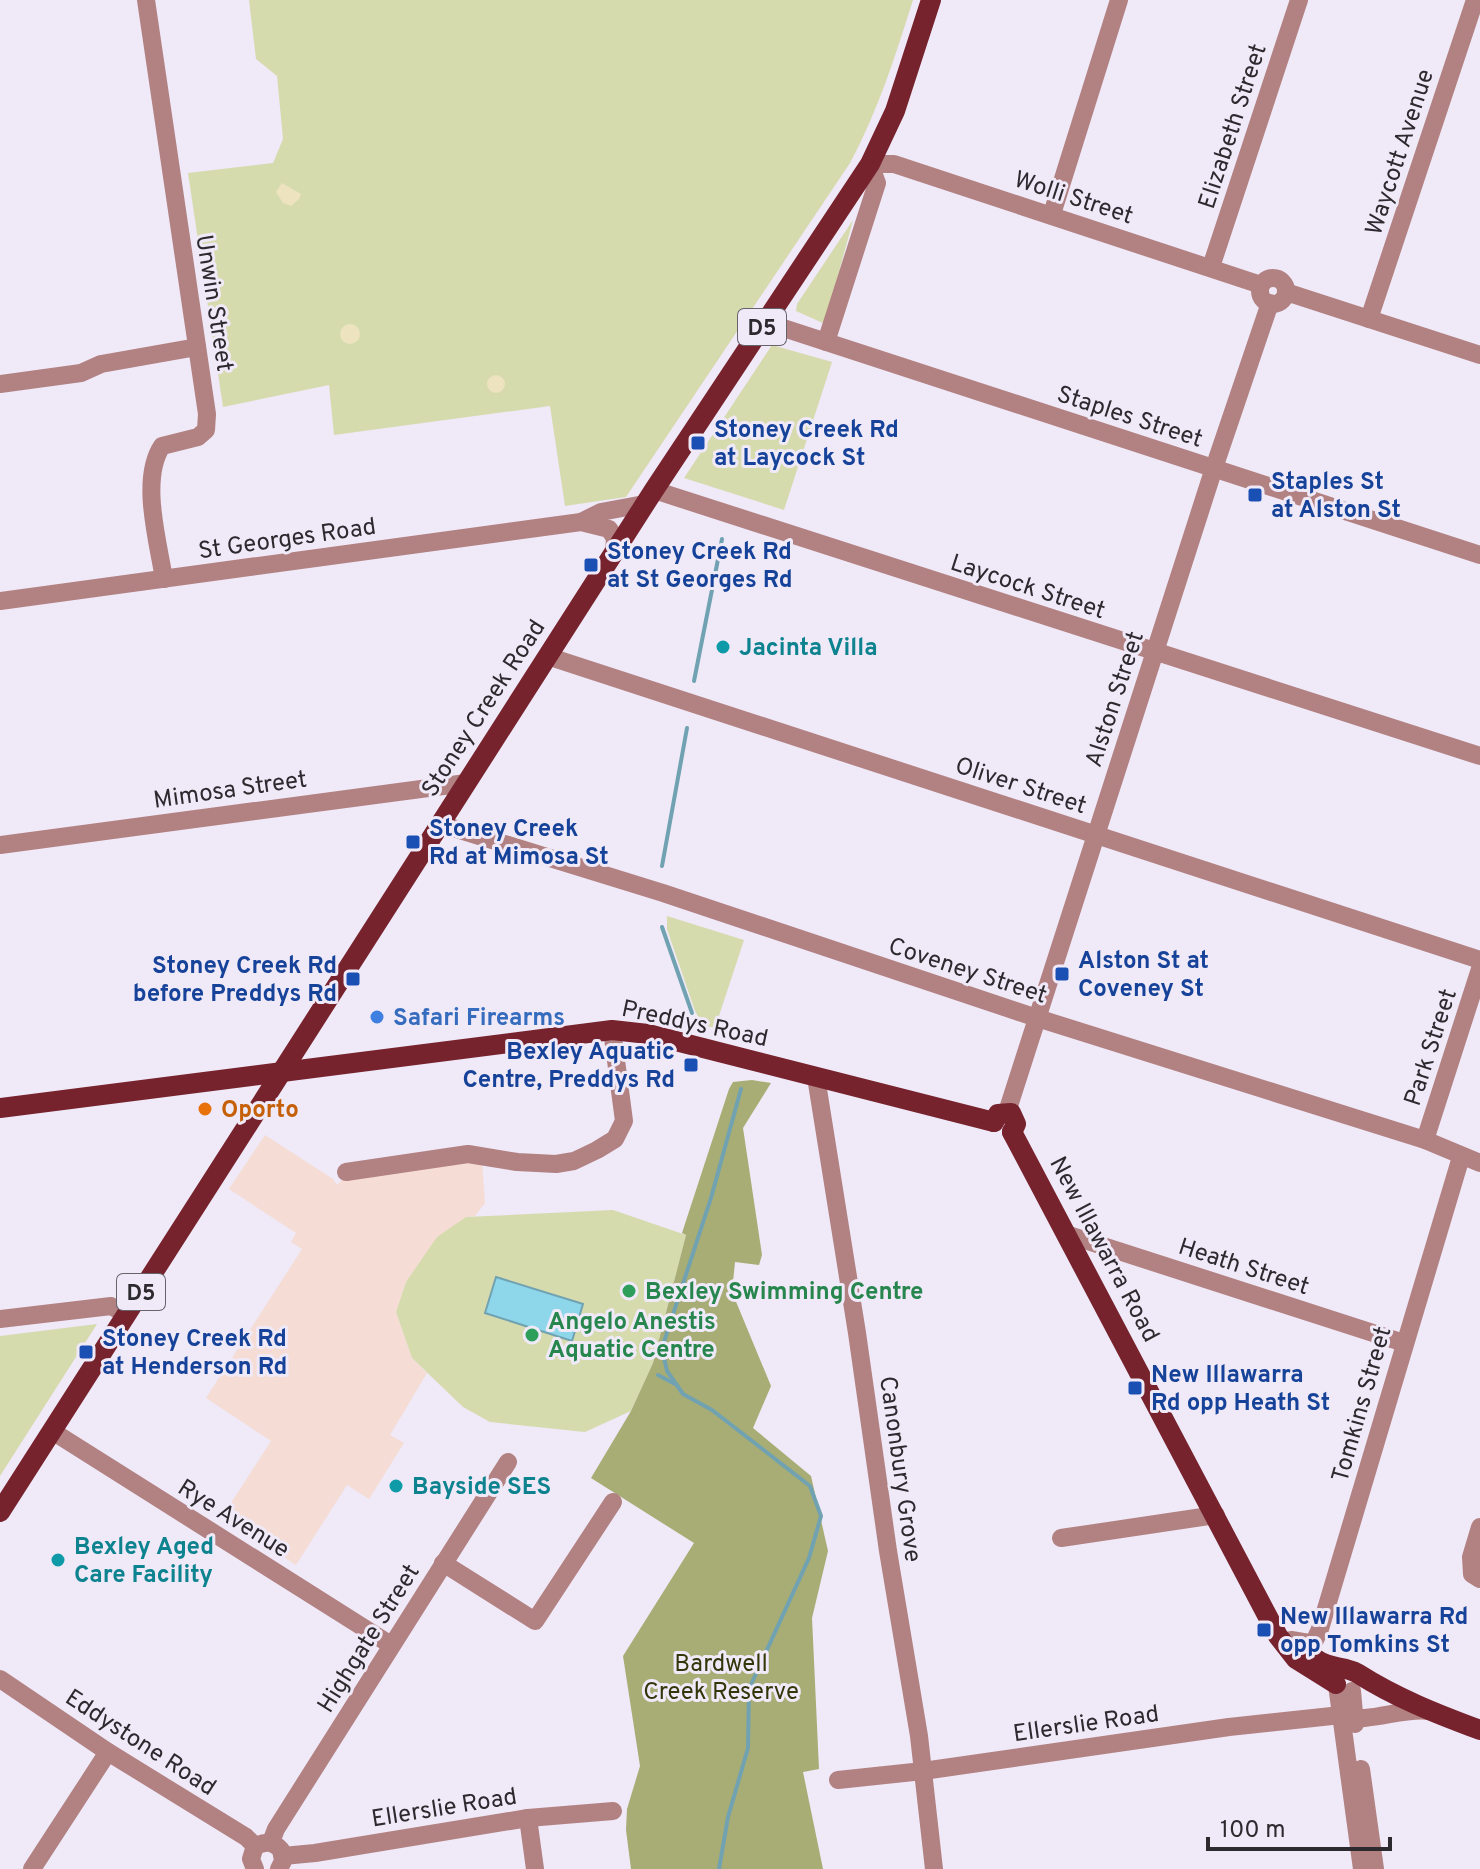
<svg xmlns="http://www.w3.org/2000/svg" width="1480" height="1869" viewBox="0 0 1480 1869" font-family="Overpass,sans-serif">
<rect width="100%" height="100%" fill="#efe9f8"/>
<polygon fill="#f5dcd4" points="265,1135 333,1179 337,1185 344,1178 482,1161 485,1203 475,1216 466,1217 406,1282 396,1312 412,1358 427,1373 390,1435 404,1443 369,1499 347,1485 296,1565 222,1517 271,1441 206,1398 302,1249 291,1242 296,1233 229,1189"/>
<g fill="#d6dbae">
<path d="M249 0H913C895 57 878 111 850 163L626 497 565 506 550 406 334 435 329 385 223 407 188 173 273 163 283 139 277 76 256 59Z"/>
<polygon points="853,220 825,324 796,311 797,304"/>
<polygon points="772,345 832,362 784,510 684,478"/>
<polygon points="667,916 744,940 715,1028 703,1025 695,1011 667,929"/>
<polygon points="613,1210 686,1235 653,1363 631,1411 585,1432 490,1422 463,1407 412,1358 396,1312 406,1282 437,1237 466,1217"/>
<polygon points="97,1324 0,1476 0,1336"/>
</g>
<polygon fill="#a7ad74" points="752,1080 771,1083 743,1128 762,1255 759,1265 735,1262 732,1292 771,1386 753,1428 811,1476 828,1551 812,1618 819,1769 803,1772 823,1869 631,1869 626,1830 627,1809 640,1766 623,1656 694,1543 591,1478 631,1411 653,1363 686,1235 682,1233 729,1089 733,1082"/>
<g fill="#ede3be">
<polygon points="282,183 301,194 299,199 291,206 283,203 276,192"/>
<circle cx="350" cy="334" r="10"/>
<circle cx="496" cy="384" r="9"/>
</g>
<polygon fill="#8ed6ea" stroke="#71a2b2" stroke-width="2" points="496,1277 583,1304 572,1341 485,1313"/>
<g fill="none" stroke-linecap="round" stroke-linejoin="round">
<g stroke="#71a2b2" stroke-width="4">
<polyline points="694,681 722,539"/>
<polyline points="662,866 687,728"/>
<polyline points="662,927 692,1013"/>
<polyline points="658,1375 677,1385"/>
<polyline points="719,1869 728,1817 748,1748 749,1689 809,1558 821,1516 810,1486 712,1410 683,1394 667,1371 662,1348 711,1198 741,1089"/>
</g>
<g stroke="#b28182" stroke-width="18">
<path d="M146 0 207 414 206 430 198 437 162 446C140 479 158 541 164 579"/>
<polyline points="1052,214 1119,0"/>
<polyline points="1211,267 1299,0"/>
<circle cx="1273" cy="291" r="13"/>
<polyline points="1286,292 1480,355"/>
<polyline points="1369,319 1475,0"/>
<polyline points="765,322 1480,555"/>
<polyline points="826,342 877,183 870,164 894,164 1261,285"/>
<polyline points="0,384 81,373 101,364 197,347"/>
<polyline points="654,490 1480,756"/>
<polyline points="581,522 601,512 644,504"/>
<polyline points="0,601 581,522 609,529 615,538 614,552"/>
<polyline points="547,656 1480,960"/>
<polyline points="440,824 663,893 1037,1018 1425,1140 1480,1163"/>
<polyline points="0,845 466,783"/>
<polyline points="816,1077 857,1333 888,1551 919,1736 934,1869"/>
<polyline points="1007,1112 1214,468 1270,303"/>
<polyline points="1425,1140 1480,969"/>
<polyline points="346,1172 468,1154 517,1162 556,1164 574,1161 597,1150 615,1139 624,1121 612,1030"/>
<polyline points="1069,1235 1404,1343"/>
<polyline points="0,1319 111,1306 127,1315"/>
<polyline points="52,1431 391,1645"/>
<polyline points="1480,1527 1471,1557 1472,1574 1480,1579"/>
<polyline points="1061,1538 1216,1515"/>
<polyline points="443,1563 535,1621 613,1502"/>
<polyline points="1291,1640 1309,1643 1315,1640 1320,1629 1461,1157"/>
<polyline points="0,1679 108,1752 246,1837 255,1846"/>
<polyline points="1337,1685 1362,1869"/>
<polyline points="1352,1691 1355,1724"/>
<polyline points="1361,1769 1375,1869"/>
<path d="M838 1780 923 1771 1229 1727 1341 1715C1368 1725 1400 1707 1429 1711"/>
<polyline points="528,1818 535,1869"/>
<polyline points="271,1842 276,1829 508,1462"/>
<polyline points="283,1856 315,1853 528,1818 613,1811"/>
<polyline points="32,1869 108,1752"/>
<path d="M255 1869 251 1859 255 1846C266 1841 273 1841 281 1850L283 1861 279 1869"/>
</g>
<g stroke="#77232d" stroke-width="20">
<polyline points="0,1108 612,1030 648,1034 994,1122"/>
<polyline points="994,1122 998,1114 1011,1113 1016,1124 1012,1132"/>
<polyline points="1012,1132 1278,1636 1296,1659 1336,1684"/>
<polyline points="0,1512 654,490 870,164 895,111 931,0"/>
<path d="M1316 1659C1329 1669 1344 1666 1357 1673 1396 1698 1437 1714 1480 1730"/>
</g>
</g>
<g fill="#1a4fb4" stroke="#efe9f8" stroke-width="3">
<rect x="690" y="435" width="16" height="16" rx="4"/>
<rect x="1247" y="487" width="16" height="16" rx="4"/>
<rect x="583" y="557" width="16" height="16" rx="4"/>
<rect x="405" y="834" width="16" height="16" rx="4"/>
<rect x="1054" y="966" width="16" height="16" rx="4"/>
<rect x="345" y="971" width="16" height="16" rx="4"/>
<rect x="683" y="1057" width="16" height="16" rx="4"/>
<rect x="78" y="1344" width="16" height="16" rx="4"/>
<rect x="1127" y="1380" width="16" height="16" rx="4"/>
<rect x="1256" y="1622" width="16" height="16" rx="4"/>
</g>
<g fill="#0f9aa8" stroke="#efe9f8" stroke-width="3">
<circle cx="723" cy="647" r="8"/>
<circle cx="396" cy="1486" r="8"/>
<circle cx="58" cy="1560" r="8"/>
</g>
<circle fill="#3f7fe0" stroke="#efe9f8" stroke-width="3" cx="377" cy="1017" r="8"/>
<circle fill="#e8710a" stroke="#efe9f8" stroke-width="3" cx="205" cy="1109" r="8"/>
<g fill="#2e9e5b" stroke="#efe9f8" stroke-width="3">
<circle cx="629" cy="1291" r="8"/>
<circle cx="532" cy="1335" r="8"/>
</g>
<g text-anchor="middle" stroke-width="6" stroke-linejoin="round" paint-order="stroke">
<g fill="#efe9f8" stroke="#66636b" stroke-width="2">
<rect x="738" y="309" width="48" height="36" rx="6"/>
<rect x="117" y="1274" width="48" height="36" rx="6"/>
</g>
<g font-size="22" font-weight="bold" fill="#2c2a2f">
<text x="762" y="335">D5</text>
<text x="141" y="1300">D5</text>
</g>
<g font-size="24" fill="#2c2a2f" stroke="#efe9f8">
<text transform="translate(1232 126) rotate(-72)" y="8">Elizabeth Street</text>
<text transform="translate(1399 152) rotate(-72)" y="8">Waycott Avenue</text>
<text transform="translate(1074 197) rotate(18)" y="8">Wolli Street</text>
<text transform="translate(215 303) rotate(81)" y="8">Unwin Street</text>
<text transform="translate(1130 416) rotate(18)" y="8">Staples Street</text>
<text transform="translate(287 538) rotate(-8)" y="8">St Georges Road</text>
<text transform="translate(1028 586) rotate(18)" y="8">Laycock Street</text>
<text transform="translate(1114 699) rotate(-72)" y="8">Alston Street</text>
<text transform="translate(483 708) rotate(-57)" y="8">Stoney Creek Road</text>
<text transform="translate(1021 785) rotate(18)" y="8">Oliver Street</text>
<text transform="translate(230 789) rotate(-8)" y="8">Mimosa Street</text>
<text transform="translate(968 970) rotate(18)" y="8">Coveney Street</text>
<text transform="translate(695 1023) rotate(12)" y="8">Preddys Road</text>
<text transform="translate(1430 1047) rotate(-72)" y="8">Park Street</text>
<text transform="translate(1105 1249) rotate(62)" y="8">New Illawarra Road</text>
<text transform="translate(1244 1266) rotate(18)" y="8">Heath Street</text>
<text transform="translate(1361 1404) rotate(-74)" y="8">Tomkins Street</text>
<text transform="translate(901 1469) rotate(82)" y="8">Canonbury Grove</text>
<text transform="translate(234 1518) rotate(32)" y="8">Rye Avenue</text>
<text transform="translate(368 1638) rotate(-58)" y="8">Highgate Street</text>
<text transform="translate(1086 1723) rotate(-8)" y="8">Ellerslie Road</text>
<text transform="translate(141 1742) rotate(33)" y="8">Eddystone Road</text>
<text transform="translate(444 1807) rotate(-9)" y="8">Ellerslie Road</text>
</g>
<g font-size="24" font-weight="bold" fill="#164399" stroke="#efe9f8" text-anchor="start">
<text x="714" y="437">Stoney Creek Rd<tspan x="714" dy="28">at Laycock St</tspan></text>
<text x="1271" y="489">Staples St<tspan x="1271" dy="28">at Alston St</tspan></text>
<text x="607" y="559">Stoney Creek Rd<tspan x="607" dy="28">at St Georges Rd</tspan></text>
<text x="429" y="836">Stoney Creek<tspan x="429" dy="28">Rd at Mimosa St</tspan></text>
<text x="1078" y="968">Alston St at<tspan x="1078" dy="28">Coveney St</tspan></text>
<text x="337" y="973" text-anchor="end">Stoney Creek Rd<tspan x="337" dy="28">before Preddys Rd</tspan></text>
<text x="675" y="1059" text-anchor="end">Bexley Aquatic<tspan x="675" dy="28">Centre, Preddys Rd</tspan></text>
<text x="102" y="1346">Stoney Creek Rd<tspan x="102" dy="28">at Henderson Rd</tspan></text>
<text x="1151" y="1382">New Illawarra<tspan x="1151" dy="28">Rd opp Heath St</tspan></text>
<text x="1280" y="1624">New Illawarra Rd<tspan x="1280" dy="28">opp Tomkins St</tspan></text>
</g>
<g font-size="24" font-weight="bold" fill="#0d838f" stroke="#efe9f8" text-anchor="start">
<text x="739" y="655">Jacinta Villa</text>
<text x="412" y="1494">Bayside SES</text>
<text x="74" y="1554">Bexley Aged<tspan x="74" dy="28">Care Facility</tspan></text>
</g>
<g font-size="24" font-weight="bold" fill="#366cbe" stroke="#efe9f8" text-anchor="start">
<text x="393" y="1025">Safari Firearms</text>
</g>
<g font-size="24" font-weight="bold" fill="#c56008" stroke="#efe9f8" text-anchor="start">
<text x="221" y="1117">Oporto</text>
</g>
<g font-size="24" font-weight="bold" fill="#27864d" stroke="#efe9f8" text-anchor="start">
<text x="645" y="1299">Bexley Swimming Centre</text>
<text x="548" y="1329">Angelo Anestis<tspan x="548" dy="28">Aquatic Centre</tspan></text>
</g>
<g font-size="24" fill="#333608" stroke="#efe9f8">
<text x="721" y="1671">Bardwell<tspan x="721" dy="28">Creek Reserve</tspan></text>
</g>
</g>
<path d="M1208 1837v12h182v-12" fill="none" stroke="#2c2a2f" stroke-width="4"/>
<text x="1220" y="1837" font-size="24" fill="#2c2a2f" stroke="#efe9f8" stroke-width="6" paint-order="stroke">100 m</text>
</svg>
